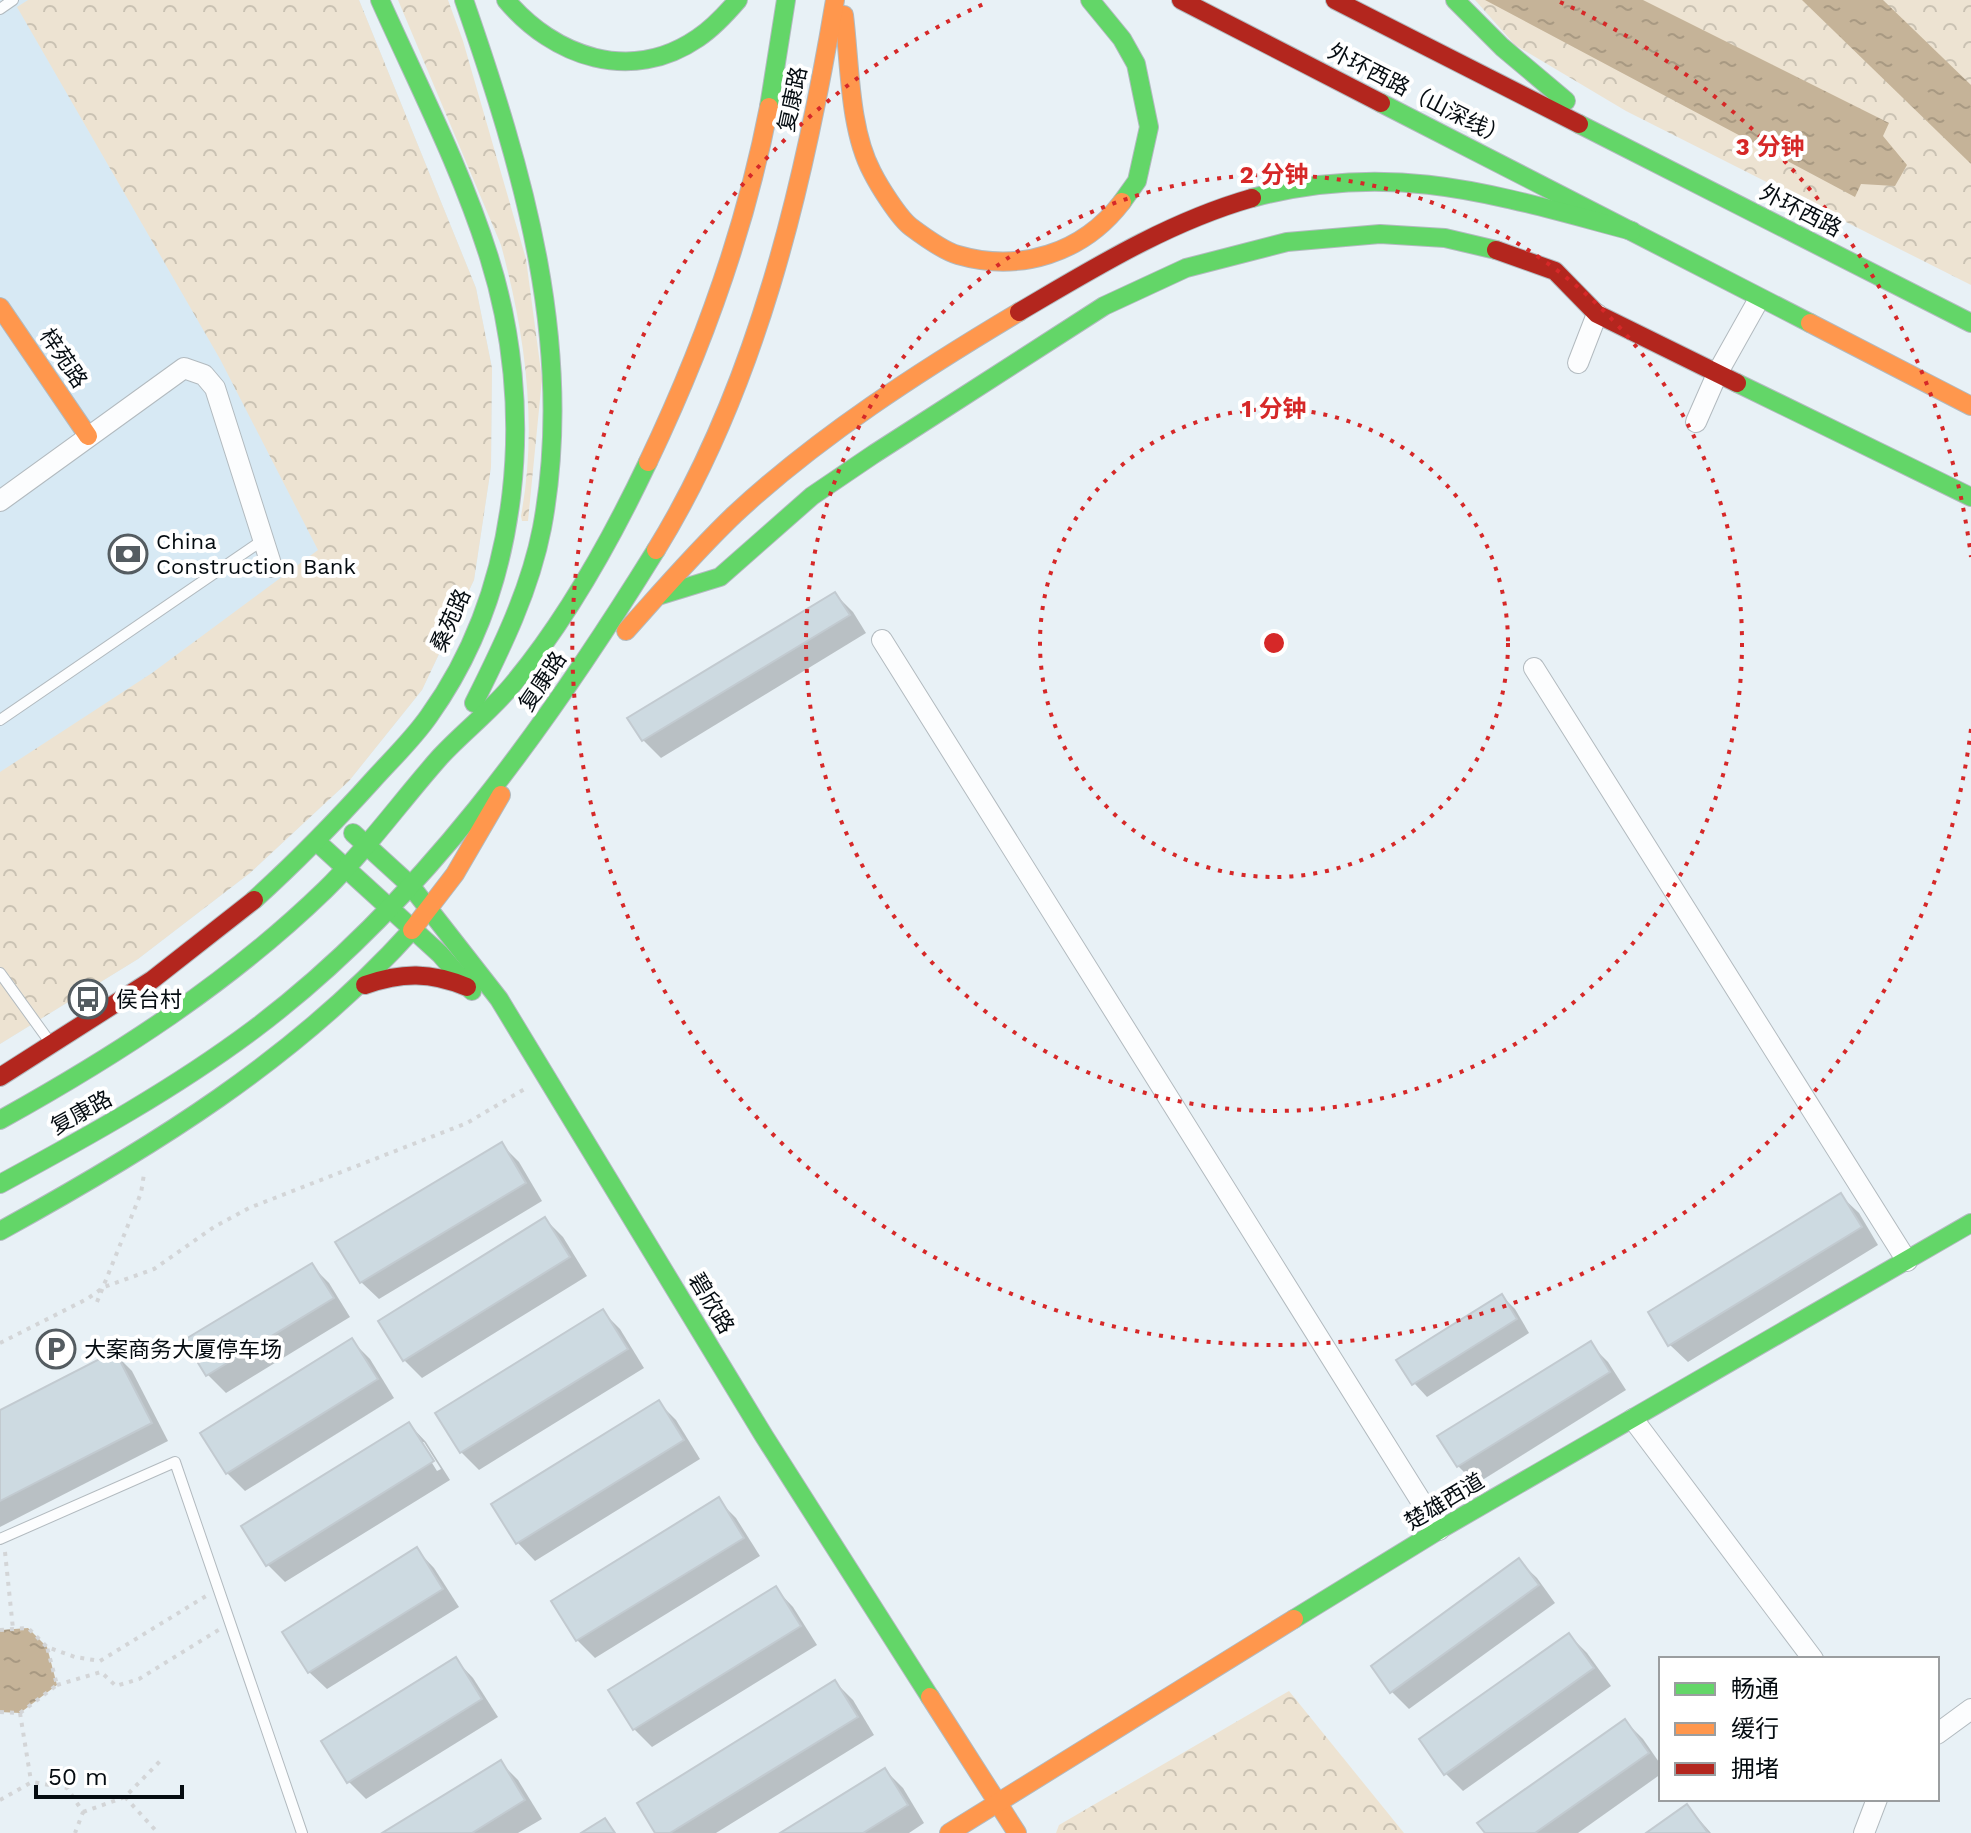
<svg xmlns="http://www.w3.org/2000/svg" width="1971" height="1833" viewBox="0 0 1971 1833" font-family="'Work Sans','Noto Sans SC',sans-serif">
<defs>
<pattern id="park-crowns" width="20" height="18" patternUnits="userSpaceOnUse" patternTransform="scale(2)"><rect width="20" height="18" fill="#ede3d2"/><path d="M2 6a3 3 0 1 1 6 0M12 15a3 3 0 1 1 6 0" fill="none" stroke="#cac2b3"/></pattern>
<pattern id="water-ripples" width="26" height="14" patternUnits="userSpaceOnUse" patternTransform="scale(2)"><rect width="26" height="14" fill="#c5b398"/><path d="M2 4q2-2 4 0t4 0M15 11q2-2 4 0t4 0" fill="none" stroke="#a89982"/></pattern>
</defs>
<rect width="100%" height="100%" fill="#e8f1f6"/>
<polygon fill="#d7e9f4" points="0,0 359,0 476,288 492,368 491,467 474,580 422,690 349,781 250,873 138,959 0,1044"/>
<g fill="url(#park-crowns)">
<polygon points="28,0 359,0 476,288 492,368 491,467 474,580 422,690 349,781 250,873 138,959 0,1044 0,772 152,673 318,550 220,359 17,7"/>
<path d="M398 0H448L463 41 526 259 542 379 528 521H522L521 516C538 424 525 334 501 245Z"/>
<polygon points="1475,0 1971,0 1971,285 1626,111 1515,45"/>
<polygon points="1289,1691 1404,1833 1056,1833 1059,1825"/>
</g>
<g fill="url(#water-ripples)">
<polygon points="1485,0 1643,0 1889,123 1883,136 1907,165 1895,186 1861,184 1855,197"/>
<polygon points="1802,0 1883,0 1971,85 1971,164"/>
<polygon points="28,1628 47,1647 57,1685 20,1713 0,1712 0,1630"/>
</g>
<g fill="#0003" fill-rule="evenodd">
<polygon points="835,594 853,612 866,633 661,758 643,740"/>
<polygon points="501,1144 519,1162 542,1201 379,1299 361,1282"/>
<polygon points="1841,1196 1859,1213 1878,1245 1688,1362 1670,1345"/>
<polygon points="545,1219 563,1237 587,1276 422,1378 404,1360"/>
<polygon points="311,1265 329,1283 350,1317 226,1393 208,1375 187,1341"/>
<polygon points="1502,1296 1515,1309 1529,1333 1427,1397 1414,1383"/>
<polygon points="602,1311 620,1329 644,1368 479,1470 461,1452"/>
<polygon points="352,1341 370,1359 394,1398 245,1491 227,1473"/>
<polygon points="1590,1344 1608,1362 1626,1390 1476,1484 1458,1466"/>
<polygon points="115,1354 132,1371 168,1441 0,1527 0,1412"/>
<polygon points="659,1403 676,1420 700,1459 535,1561 518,1543 494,1505"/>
<path d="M409 1424 426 1442 450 1480 285 1582 267 1564ZM419 1442H424L441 1469 437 1471Z"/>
<polygon points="718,1500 736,1518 760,1556 595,1658 577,1640"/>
<polygon points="417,1550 434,1568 459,1607 327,1689 309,1672"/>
<polygon points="1519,1561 1537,1578 1555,1603 1409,1709 1392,1692"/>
<polygon points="776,1589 793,1607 817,1645 652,1747 634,1729"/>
<polygon points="1569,1635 1587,1653 1611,1686 1463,1791 1445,1773"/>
<polygon points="456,1660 473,1678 498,1717 366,1799 348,1781"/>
<polygon points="835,1682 853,1700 874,1735 716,1833 658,1833"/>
<polygon points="1625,1721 1643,1739 1661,1765 1661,1774 1578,1833 1487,1833"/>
<polygon points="500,1762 518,1780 542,1819 518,1833 385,1833"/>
<polygon points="885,1770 903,1788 924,1823 909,1833 784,1833"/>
<polygon points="1687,1806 1711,1833 1649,1833"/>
</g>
<g fill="#cddae1" stroke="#c2cad0" stroke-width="2">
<polygon points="835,592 850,615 642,741 627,718"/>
<polygon points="502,1142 526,1183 360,1283 335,1242"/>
<polygon points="1841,1193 1862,1227 1668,1346 1648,1312"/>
<polygon points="545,1217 570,1257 403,1361 378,1321"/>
<polygon points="312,1263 334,1298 206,1376 184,1340"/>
<polygon points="1502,1294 1517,1319 1412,1385 1396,1360"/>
<polygon points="603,1309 628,1349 460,1453 435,1413"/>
<polygon points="352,1338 378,1379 226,1474 200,1433"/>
<polygon points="1591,1341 1610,1372 1457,1467 1437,1436"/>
<polygon points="115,1351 152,1423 0,1501 0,1410"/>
<polygon points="659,1400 684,1440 516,1544 491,1504"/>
<polygon points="409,1422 434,1461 266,1566 241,1526"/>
<polygon points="719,1497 744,1538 576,1641 551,1601"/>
<polygon points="417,1547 443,1589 308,1673 282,1632"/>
<polygon points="1519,1558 1539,1585 1390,1693 1371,1666"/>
<polygon points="776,1586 801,1626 633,1730 608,1690"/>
<polygon points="1569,1633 1594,1668 1444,1775 1419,1739"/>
<polygon points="456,1657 482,1699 347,1783 321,1741"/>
<polygon points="835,1680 858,1717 670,1833 655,1833 637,1803"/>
<polygon points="1625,1719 1649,1753 1535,1833 1485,1833 1477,1823"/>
<polygon points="501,1760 525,1800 472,1833 382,1833"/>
<polygon points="885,1768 908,1805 863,1833 780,1833"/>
<polygon points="1687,1804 1708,1833 1646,1833"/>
<polygon points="605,1818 615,1833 581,1833"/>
</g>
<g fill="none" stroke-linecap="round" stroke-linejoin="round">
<defs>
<g id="lane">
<polyline points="0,9 13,0"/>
<polyline points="0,720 263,540"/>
<polyline points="0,973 52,1045"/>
<polyline points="0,1539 175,1462 302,1833"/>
</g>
<g id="street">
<polyline points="1578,363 1597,314"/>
<polyline points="1696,422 1718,372 1759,299"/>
<polyline points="0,501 184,368 204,375 215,388 272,567"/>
<polyline points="882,640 1439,1530"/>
<polyline points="1534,668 1907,1261"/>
<polyline points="1633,1419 1813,1659"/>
<polyline points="1937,1734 1971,1709"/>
<polyline points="1864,1833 1877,1799"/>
</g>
<g id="fast">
<path d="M464 0C523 170 576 347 542 528 530 590 502 647 474 703"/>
<path d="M506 0C554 57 631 84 698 38 713 28 726 14 738 0"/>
<polyline points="1090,0 1122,39 1136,64 1149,127 1137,181 1122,202"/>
<polyline points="1455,0 1502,47 1566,101"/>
<polyline points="1381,103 1810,323"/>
<polyline points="769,107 786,0"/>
<polyline points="1579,124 1971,323"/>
<path d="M1252 198C1394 160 1496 195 1632 231"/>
<polyline points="1737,383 1971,497"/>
<polyline points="658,596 720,577 812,496 874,454 1104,306 1186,268 1287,242 1380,234 1445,238 1496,250"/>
<polyline points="353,833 410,885 499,999 764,1436 930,1697"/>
<polyline points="317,842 440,954 472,991"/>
<path d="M254 900C296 862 335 822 373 780 392 759 413 739 429 716 522 586 536 406 489 257 461 168 418 85 380 0"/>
<path d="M0 1120C117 1055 229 983 325 890 367 849 401 801 440 757 463 732 491 711 513 684 568 618 611 540 648 462"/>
<path d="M0 1184C87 1137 174 1089 253 1030 420 905 547 726 656 550"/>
<path d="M0 1231C151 1148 296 1059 412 930"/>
<polyline points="1294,1619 1439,1530 1971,1223"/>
</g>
<g id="slow">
<path d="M844 15C850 63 849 129 872 172 879 186 899 218 911 227 923 236 943 251 958 255 1020 273 1083 253 1122 202"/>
<polyline points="0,307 88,436"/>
<polyline points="1810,323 1971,406"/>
<path d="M648 462C702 349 745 231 769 107"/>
<path d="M656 550C756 388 804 186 835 0"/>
<path d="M626 631C661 592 696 551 735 514 819 436 920 371 1019 312"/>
<polyline points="412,930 455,874 501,795"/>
<polyline points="930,1697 1017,1833"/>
<polyline points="949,1833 1294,1619"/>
</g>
<g id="jam">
<polyline points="1181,0 1381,103"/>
<polyline points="1335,0 1579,124"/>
<polyline points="1496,250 1555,271 1597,314 1737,383"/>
<path d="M1019 312C1094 268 1168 222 1252 198"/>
<path d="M365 985C402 972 431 972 467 987"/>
<polyline points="0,1077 152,980 254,900"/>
</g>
</defs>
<use href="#lane" stroke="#b2babf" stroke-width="12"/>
<use href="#street" stroke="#b2babf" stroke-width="22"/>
<use href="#fast" stroke="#b2babf" stroke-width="20"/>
<use href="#slow" stroke="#b2babf" stroke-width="20"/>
<use href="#jam" stroke="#b2babf" stroke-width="20"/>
<g stroke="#d3d5d7" stroke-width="4" stroke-dasharray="4 6" stroke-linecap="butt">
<polyline points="97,1302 141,1193 144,1174"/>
<polyline points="0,1343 87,1299 104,1287 154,1269 214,1227 249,1208 467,1123 528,1087"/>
<polyline points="5,1552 13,1629"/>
<polyline points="0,1630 28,1628 47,1647 75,1657 100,1661 206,1596"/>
<polyline points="57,1685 101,1672 116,1686 139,1679 220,1629"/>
<polyline points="0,1712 20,1713 57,1685 47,1647"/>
<polyline points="20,1713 31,1781"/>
<polyline points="125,1797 158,1833"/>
<polyline points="0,1800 32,1782 67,1788 83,1812 75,1833"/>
<polyline points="83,1812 125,1797 163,1758"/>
</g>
<use href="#lane" stroke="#fcfdfe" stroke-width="10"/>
<use href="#street" stroke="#fcfdfe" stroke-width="20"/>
<use href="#fast" stroke="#63d668" stroke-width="18"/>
<use href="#slow" stroke="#ff974d" stroke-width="18"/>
<use href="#jam" stroke="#b3261e" stroke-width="18"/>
</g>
<g fill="none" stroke="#d62828" stroke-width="4" stroke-dasharray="4 8">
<circle cx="1274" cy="643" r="234"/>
<circle cx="1274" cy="643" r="468"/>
<path d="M1971 729A702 702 0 1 1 988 2M1560 2A702 702 0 0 1 1971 557"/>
</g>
<defs>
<symbol id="bank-ring" viewBox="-11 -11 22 22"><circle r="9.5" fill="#fff" stroke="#545c61" stroke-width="1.5"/><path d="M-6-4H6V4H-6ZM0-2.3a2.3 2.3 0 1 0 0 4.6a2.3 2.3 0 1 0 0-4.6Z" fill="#545c61"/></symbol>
<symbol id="bus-ring" viewBox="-11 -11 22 22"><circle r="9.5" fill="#fff" stroke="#545c61" stroke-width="1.5"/><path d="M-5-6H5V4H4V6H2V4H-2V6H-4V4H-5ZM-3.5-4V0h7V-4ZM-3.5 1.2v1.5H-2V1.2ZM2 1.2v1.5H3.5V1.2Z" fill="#545c61"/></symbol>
<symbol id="parking-ring" viewBox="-11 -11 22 22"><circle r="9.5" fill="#fff" stroke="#545c61" stroke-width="1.5"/><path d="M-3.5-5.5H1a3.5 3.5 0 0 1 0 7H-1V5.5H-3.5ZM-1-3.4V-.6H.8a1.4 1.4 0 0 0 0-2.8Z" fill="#545c61"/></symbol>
</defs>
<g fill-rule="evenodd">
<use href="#bank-ring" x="106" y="532" width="44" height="44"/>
<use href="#bus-ring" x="66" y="977" width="44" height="44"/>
<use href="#parking-ring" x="34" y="1327" width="44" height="44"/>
</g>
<g text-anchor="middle" stroke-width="8" stroke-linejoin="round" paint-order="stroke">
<g font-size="22" fill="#050c11" stroke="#fff">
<text transform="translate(1418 94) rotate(27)" y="8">外环西路（山深线）</text>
<text transform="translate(792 99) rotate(-78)" y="8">复康路</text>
<text transform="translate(1801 210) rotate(27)" y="8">外环西路</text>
<text transform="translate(64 358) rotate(56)" y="8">梓苑路</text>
<text transform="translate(450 620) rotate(-66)" y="8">桑苑路</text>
<text transform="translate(542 681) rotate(-56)" y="8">复康路</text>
<text transform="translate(81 1112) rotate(-29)" y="8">复康路</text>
<text transform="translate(712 1303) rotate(59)" y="8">碧欣路</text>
<text transform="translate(1444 1501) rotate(-31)" y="8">楚雄西道</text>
</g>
<g font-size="22" fill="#050c11" stroke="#fff" text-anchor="start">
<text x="156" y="549">China<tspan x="156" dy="25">Construction Bank</tspan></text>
<text x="116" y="1007">侯台村</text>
<text x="84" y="1357">大案商务大厦停车场</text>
</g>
</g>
<circle cx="1274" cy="643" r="12" fill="#d62828" stroke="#fff" stroke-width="4"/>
<g font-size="24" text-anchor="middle" font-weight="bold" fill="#d62828" stroke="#fff" stroke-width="8" stroke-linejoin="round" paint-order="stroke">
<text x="1770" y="155">3 分钟</text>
<text x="1274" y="183">2 分钟</text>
<text x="1274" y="417">1 分钟</text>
</g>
<rect x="1659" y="1657" width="280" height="144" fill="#ffffff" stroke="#9b9ea0" stroke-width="2"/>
<rect x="1675" y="1683" width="40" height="12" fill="#63d668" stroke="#9b9ea0" stroke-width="2"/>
<text x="1731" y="1697" font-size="24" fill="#050c11">畅通</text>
<rect x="1675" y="1723" width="40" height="12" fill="#ff974d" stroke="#9b9ea0" stroke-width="2"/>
<text x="1731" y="1737" font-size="24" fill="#050c11">缓行</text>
<rect x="1675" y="1763" width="40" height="12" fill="#b3261e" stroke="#9b9ea0" stroke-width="2"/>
<text x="1731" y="1777" font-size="24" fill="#050c11">拥堵</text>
<path d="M36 1785v12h146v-12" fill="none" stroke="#050c11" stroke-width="4"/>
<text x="48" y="1785" font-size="24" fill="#050c11" stroke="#ffffff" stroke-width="6" paint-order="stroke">50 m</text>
</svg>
